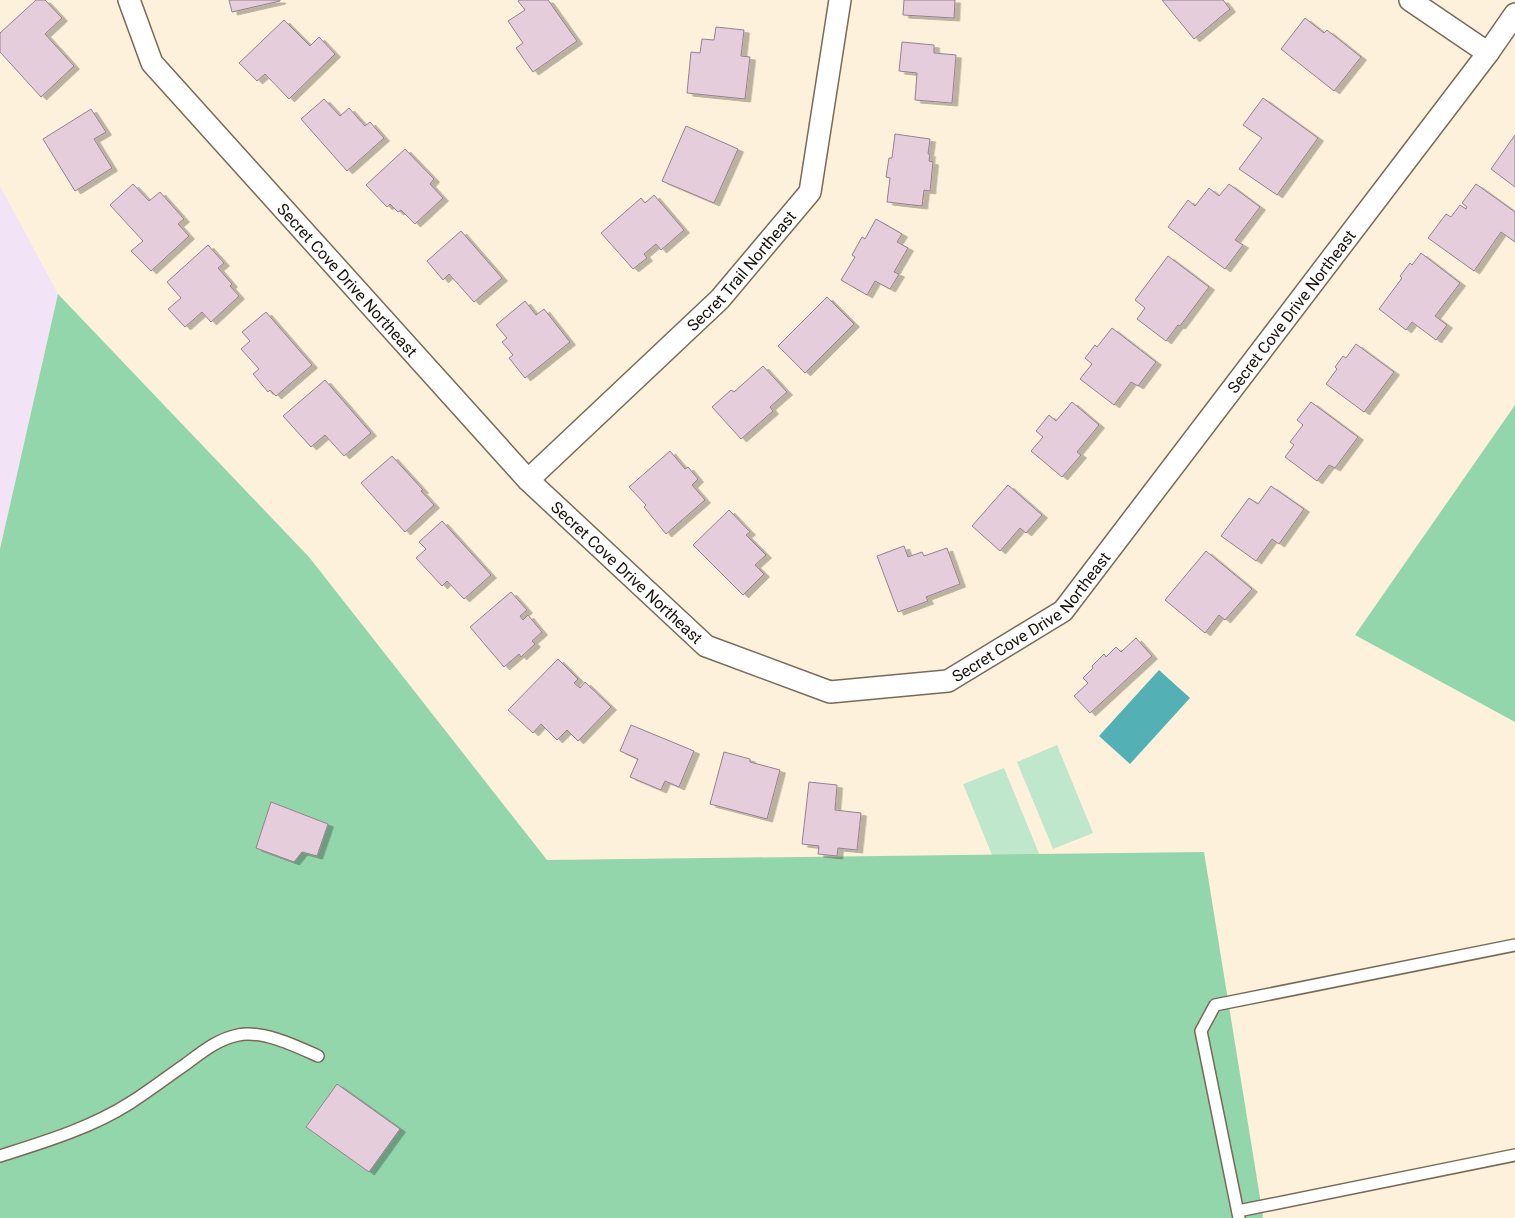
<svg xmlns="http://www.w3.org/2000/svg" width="1515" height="1218" viewBox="0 0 1515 1218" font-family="Roboto,sans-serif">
<defs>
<filter id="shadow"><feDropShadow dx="5.5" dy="3" stdDeviation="0" flood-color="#0004"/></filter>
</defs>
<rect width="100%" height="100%" fill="#fef1db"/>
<polygon fill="#f2e3f6" points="0,186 58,294 0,549"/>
<g fill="#bfe7cc">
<polygon points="1057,745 1093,833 1053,849 1017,762"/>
<polygon points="1004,768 1040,856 999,872 963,784"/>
</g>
<g fill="#94d6ac">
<polygon points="58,294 309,557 547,860 1204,852 1263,1216 1262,1218 0,1218 0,549"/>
<polygon points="1515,405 1515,722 1355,635"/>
</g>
<polygon fill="#53b1b6" points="1159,670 1190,698 1130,764 1099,736"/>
<g fill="#e5cddb" stroke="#96808d" filter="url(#shadow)">
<polygon points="36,0 45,0 62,18 45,34 74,66 41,97 0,52 0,33"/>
<polygon points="229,0 280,0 280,1 232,12"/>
<polygon points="520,0 548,0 577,41 533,72 516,48 523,43 508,21 525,10 518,1"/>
<polygon points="904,0 955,0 954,18 903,15"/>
<polygon points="1162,0 1223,0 1230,9 1194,39"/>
<polygon points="1305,18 1324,33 1327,30 1361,57 1334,91 1281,49"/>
<polygon points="284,20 310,46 319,37 335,54 289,99 265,74 257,81 239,63"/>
<polygon points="716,27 744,30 741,56 750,57 745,99 687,93 691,52 700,53 702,39 714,40"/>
<polygon points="902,42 934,45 934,53 956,55 952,103 915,100 917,73 899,71"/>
<polygon points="1263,98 1318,138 1277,195 1239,169 1262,138 1243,125"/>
<polygon points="324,99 340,116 349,108 365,126 370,122 384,138 347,171 301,119"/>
<polygon points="91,109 106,132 94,139 112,168 75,191 43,139"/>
<polygon points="686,126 738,149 714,203 662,181"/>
<polygon points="895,134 930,139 928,154 930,154 929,161 933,162 930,191 924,190 922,206 887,202 890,178 886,177 889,158 892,158"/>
<polygon points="1515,135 1515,187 1491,169"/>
<polygon points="405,149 434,179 430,184 443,198 415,224 401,210 398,212 390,204 387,207 366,185"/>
<polygon points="133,184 149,201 160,192 184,219 178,224 189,236 151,271 131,251 143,241 110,205"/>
<polygon points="1229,184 1260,207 1235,240 1243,245 1225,269 1168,227 1188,200 1195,206 1209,188 1219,196"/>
<polygon points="1476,184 1515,212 1515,242 1501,232 1474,271 1428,238 1446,214 1451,217 1460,205 1466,209 1467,207 1462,203"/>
<polygon points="654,195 684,230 661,250 656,244 644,254 647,258 633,269 601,233 641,198 645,203"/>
<polygon points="876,219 902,234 897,242 908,248 894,272 899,274 890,289 875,281 867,295 841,280 855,257 852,255 862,237 865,239"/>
<polygon points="461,231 502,278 474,302 449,274 443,280 427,261"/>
<polygon points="208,245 224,263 218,268 232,284 230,286 239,296 211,322 202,312 185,327 168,309 181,298 167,282"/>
<polygon points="1421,253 1460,283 1435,316 1447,325 1436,340 1412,322 1406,330 1379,309 1402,278 1400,276 1410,263 1412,265"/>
<polygon points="1168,256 1209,287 1180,326 1178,325 1166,341 1137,319 1145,308 1135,300"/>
<polygon points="827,297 854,324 805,373 778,346"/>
<polygon points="525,301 536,315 544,309 570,342 525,378 509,358 513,355 502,342 507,338 496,325"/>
<polygon points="266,312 312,365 276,396 270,390 268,392 253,374 259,369 241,349 250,341 242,332"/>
<polygon points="1112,328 1156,362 1138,386 1131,382 1114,405 1080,379 1092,364 1085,358 1095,345 1097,347"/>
<polygon points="1356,344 1394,372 1364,412 1326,384 1337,369 1335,367 1343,356 1346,358"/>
<polygon points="763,366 787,392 770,407 773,411 741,439 712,407 731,390 734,392"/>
<polygon points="325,380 371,433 344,456 325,435 311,447 283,416"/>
<polygon points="1072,402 1099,425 1077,452 1081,455 1062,477 1031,451 1043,437 1036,431 1049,415 1056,421"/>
<polygon points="1311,402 1358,437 1335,468 1329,465 1317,481 1285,457 1294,445 1290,442 1303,425 1297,420"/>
<polygon points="670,451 685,469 688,467 698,479 692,485 705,500 666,534 644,507 646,505 629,487"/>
<polygon points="392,456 423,490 421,491 434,505 405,532 361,483"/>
<polygon points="1008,485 1042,515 1026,533 1020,528 1000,551 972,526"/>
<polygon points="1271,486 1304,509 1279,544 1272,539 1256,561 1221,536 1249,498 1258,504"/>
<polygon points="729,510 750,532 746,535 766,555 755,565 764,574 743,595 693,545"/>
<polygon points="442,521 491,575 464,599 447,581 442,586 416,558 426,549 419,542"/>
<polygon points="904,546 908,557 922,552 924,556 947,548 960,584 926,597 928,601 898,612 877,556"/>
<polygon points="1206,551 1252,589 1225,620 1219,615 1205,633 1165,600"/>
<polygon points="511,592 527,610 520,616 523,620 528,615 542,632 532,641 535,644 521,657 519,654 504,667 470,627"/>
<polygon points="1136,638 1152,656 1090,713 1074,696 1088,683 1083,678 1093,668 1092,666 1104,654 1106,657 1116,647 1121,652"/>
<polygon points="558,659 578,679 574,683 580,688 585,682 611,707 578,741 567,730 557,740 541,724 533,733 508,710"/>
<polygon points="631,725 694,751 679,787 665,781 661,790 630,777 638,759 620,751"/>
<polygon points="724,752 750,759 750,762 780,770 767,819 710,804"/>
<polygon points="809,782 837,785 835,810 861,813 857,850 838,848 837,856 818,854 819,846 802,844"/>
<polygon points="271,802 328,824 317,856 302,852 294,862 256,848"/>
<polygon points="337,1084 400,1129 369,1172 306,1127"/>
</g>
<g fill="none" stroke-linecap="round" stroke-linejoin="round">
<defs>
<g id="service">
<path d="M0 1156C44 1142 91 1128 130 1103 149 1091 167 1077 186 1064 202 1052 218 1039 238 1035 263 1030 296 1046 318 1056"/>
<polyline points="1238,1211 1515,1155"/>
<polyline points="1239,1218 1201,1031 1215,1005 1515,945"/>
</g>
<g id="minor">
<path id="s1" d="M129 0 152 63 528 480 706 646 830 692 948 681 1063 611 1488 53 1515 14"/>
<polyline points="1410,0 1488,53"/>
<path id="s2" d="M528 480 720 299 810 192 840 0"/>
</g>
</defs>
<use href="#service" stroke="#776b58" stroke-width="14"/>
<use href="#minor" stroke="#776b58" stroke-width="24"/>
<use href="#service" stroke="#fff" stroke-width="11"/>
<use href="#minor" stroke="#fff" stroke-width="21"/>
</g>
<g text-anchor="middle" stroke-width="4" stroke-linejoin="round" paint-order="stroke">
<g font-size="16" fill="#15110a" stroke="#fef1db">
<text dy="6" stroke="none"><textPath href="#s2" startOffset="299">Secret Trail Northeast</textPath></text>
<text dy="6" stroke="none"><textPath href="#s1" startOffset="359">Secret Cove Drive Northeast</textPath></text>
<text dy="6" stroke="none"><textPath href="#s1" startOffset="1634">Secret Cove Drive Northeast</textPath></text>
<text dy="6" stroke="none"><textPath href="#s1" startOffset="764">Secret Cove Drive Northeast</textPath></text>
<text dy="6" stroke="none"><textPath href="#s1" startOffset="1229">Secret Cove Drive Northeast</textPath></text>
</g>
</g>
</svg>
